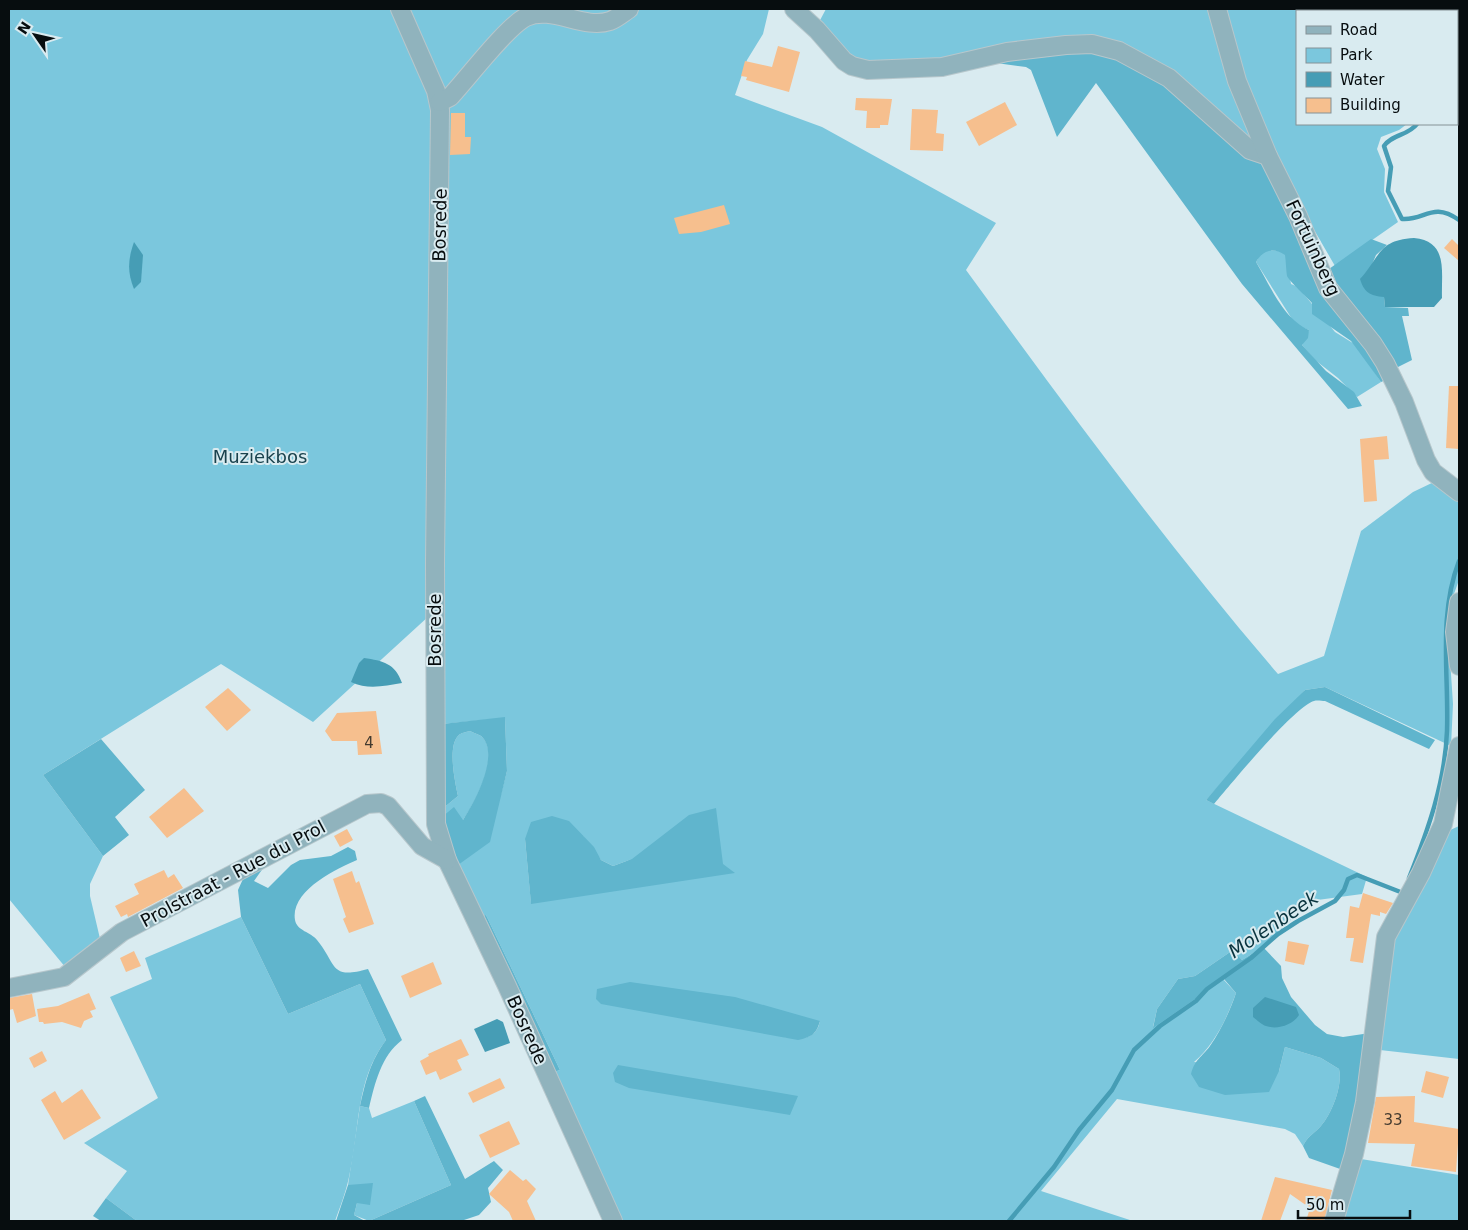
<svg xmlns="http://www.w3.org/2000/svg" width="1468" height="1230" viewBox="0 0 1468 1230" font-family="'DejaVu Sans',sans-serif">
<rect width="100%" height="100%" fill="#d9ebf0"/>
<g fill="#7bc7dd" fill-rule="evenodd">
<path d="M9 9H769L763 34 747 60 735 95 822 127 996 223 966 270C1066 407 1167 545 1278 674L1324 656 1361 531 1413 492 1436 481 1459 496V580L1451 602 1448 629 1453 704 1451 746 1325 687 1305 690 1206 800 1367 877 1362 894 1310 901 1263 947 1242 960 1233 950 1195 976 1178 979 1157 1009 1153 1027 1223 979 1236 993C1227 1018 1215 1044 1194 1062L1279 1071 1285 1047 1321 1058 1339 1069C1343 1086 1331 1116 1319 1128 1312 1135 1307 1137 1303 1146L1295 1134 1285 1129 1117 1099 1041 1191 1133 1221H623L551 1073 560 1070 486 915 481 916 458 865 501 794 507 771 505 718 442 724 441 605 313 722 221 664 43 775 103 856 90 884V896L101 943 66 968 9 899ZM583 836 601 860 613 866 632 859 531 903 525 839ZM820 1021C816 1040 801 1040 784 1037Z"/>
<polygon points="826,9 1214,9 1264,148 1240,132 1155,63 854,62 818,24"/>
<polygon points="1221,9 1459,9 1459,20 1457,25 1457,11 1297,11 1297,124 1407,124 1399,130 1381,137 1377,149 1385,169 1384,192 1398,222 1335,266 1276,164 1240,79"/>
<polygon points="1268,250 1280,251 1286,255 1291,284 1298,287 1335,332 1356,345 1381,382 1357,397 1338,378 1315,360 1302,345 1309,330 1298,326 1292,319 1256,262 1261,253"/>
<path d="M470 731C473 733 478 734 481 736 502 754 474 804 463 820L442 817 441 810 458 796C455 782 447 745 459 735 461 733 466 732 470 731Z"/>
<polygon points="1459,826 1459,1059 1380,1050 1390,959 1397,928 1448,831"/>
<path d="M241 917 288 1014 360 984 386 1040C355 1081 360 1129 349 1177 346 1192 340 1207 335 1221H137L106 1198 127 1171 84 1143 158 1098 110 997 152 979 145 958Z"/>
<polygon points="414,1101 451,1185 369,1221 354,1215 357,1203 348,1185 360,1106 369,1108 372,1118"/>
<polygon points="1361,1159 1459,1175 1459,1221 1343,1221"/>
</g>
<g fill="#60b5cd">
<path d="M1057 48 1107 49 1264 148 1329 269 1371 239 1387 245 1376 255 1371 267 1384 297 1385 307 1408 308 1409 316H1402L1412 360 1386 373 1388 379 1381 382 1351 341 1312 314V303C1307 297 1289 281 1287 276 1286 270 1286 262 1285 255 1273 247 1263 250 1256 262 1270 285 1283 319 1309 330L1308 338 1302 345 1326 371 1354 392 1362 406 1348 409 1242 284 1096 83 1057 137 1031 70 1026 67 996 63Z"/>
<path d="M1325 687 1435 740 1429 749 1325 701C1322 701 1317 700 1314 701 1295 706 1230 785 1214 804L1206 800 1275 719 1305 690Z"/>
<path d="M505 717 507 771 490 842 458 865 442 817 454 807 463 820C474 803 501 754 481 736 478 734 473 733 470 731 466 732 461 733 459 735 447 745 455 782 458 796L441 810 442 724Z"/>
<polygon points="101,739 145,790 115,817 129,835 103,856 43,775"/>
<polygon points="716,808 723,864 735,873 531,904 525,839 531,822 552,816 569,821 594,847 601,860 613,866 632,859 689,815"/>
<path d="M348 847 355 851 357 860C336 869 290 891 295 920 297 931 311 932 317 940 337 964 329 980 368 969L402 1040C381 1056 375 1083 369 1108L360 1106C366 1080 370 1062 386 1040L360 984 288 1014 241 917 238 890 247 870 266 864 254 881 268 888 291 865 300 860 331 856Z"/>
<polygon points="486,915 560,1070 551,1073 481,916"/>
<path d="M1263 947 1281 966 1282 978 1291 997 1315 1025 1327 1034 1343 1037 1370 1033 1343 1170 1309 1158 1303 1146C1307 1137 1312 1135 1319 1128 1331 1116 1343 1086 1339 1069L1321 1058 1285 1047 1279 1071 1269 1092 1225 1095 1199 1087 1191 1074C1195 1059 1201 1058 1210 1046 1221 1030 1230 1011 1236 993L1224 979 1153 1028 1157 1009 1178 979 1195 976 1233 950 1242 960Z"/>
<path d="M630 982 735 997 820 1021C816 1035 811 1037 798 1040L601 1004 596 999 597 989Z"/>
<polygon points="618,1065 798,1096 790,1115 629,1088 615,1082 613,1073"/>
<polygon points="425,1096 465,1179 494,1161 503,1170 488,1188 491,1202 479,1215 461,1221 369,1221 451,1185 414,1101"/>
<polygon points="373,1183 370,1205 357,1203 354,1215 365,1221 336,1221 348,1185"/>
<polygon points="106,1198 137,1221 101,1221 93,1216"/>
</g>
<g fill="#469db5">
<path d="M1414 238C1449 241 1441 273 1442 298L1434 307H1385L1384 297C1370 296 1364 292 1360 279 1381 256 1378 240 1414 238Z"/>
<path d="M134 242 143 255 141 282 134 289C127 272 128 259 134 242Z"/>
<path d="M364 658C383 661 395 663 402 683 384 686 368 690 351 682L359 663Z"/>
<path d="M1265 997 1296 1007 1299 1015C1293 1025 1277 1030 1266 1026 1262 1025 1257 1020 1253 1017V1008Z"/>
<polygon points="497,1019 503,1022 510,1043 485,1052 474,1029"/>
</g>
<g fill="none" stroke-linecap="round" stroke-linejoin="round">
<g stroke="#469db5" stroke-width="4.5">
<polyline points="1457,28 1459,24"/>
<path d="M1417 124C1408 136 1392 134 1384 146L1391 167 1388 191 1402 219C1425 221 1432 201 1459 220"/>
<path d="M1409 878C1428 830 1445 783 1447 731 1449 674 1438 616 1459 561"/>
<polyline points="1009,1221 1054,1167 1079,1130 1112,1090 1134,1050 1160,1026 1196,1001 1207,989 1251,958 1278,934 1298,921 1335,901 1344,890 1348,879 1357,875 1403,893 1404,889"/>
</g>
</g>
<g fill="#f6bf8e">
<polygon points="778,46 800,52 789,92 746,80 747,77 741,76 745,61 772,67"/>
<polygon points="856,98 892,99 888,125 880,125 880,128 866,128 867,111 855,110"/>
<polygon points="1005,102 1017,125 979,146 966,122"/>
<polygon points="912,109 938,110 936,133 944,134 943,151 910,150"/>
<polygon points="451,113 465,113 465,137 471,137 470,154 450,155"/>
<polygon points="724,205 730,224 701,232 679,234 674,218"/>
<polygon points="1452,239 1459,246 1459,261 1444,248"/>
<polygon points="1449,386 1459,386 1459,449 1446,448"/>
<polygon points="1387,436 1389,459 1374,460 1377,501 1364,502 1360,439"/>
<polygon points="228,688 251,710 227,731 205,707"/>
<polygon points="376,711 382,754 358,755 357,741 332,741 325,731 337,713"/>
<polygon points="184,788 204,811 167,838 149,817"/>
<polygon points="347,829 353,840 340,847 334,836"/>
<polygon points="164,870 168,878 174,874 183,888 128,917 127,914 121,917 115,906 139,894 134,884"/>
<polygon points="352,871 356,883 359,881 374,924 349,933 343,919 346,917 333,879"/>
<polygon points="1363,893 1393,903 1386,914 1380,912 1380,916 1371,914 1363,963 1350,961 1354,938 1346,938 1350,906 1359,908"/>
<polygon points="1288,941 1309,945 1304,965 1285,961"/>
<polygon points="134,951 141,966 126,972 120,958"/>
<polygon points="433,962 442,984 410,998 401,976"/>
<polygon points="89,993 96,1009 90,1011 93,1017 84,1021 81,1028 62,1022 44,1024 43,1022 39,1022 37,1009 58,1006"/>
<polygon points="32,994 36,1016 17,1023 13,1009 9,1010 9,998"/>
<polygon points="461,1039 469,1055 457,1060 462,1070 440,1080 436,1071 426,1075 420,1061 429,1056 428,1054"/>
<polygon points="42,1051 47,1061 34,1068 29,1058"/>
<polygon points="1426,1071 1449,1077 1443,1098 1421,1092"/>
<polygon points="500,1078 505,1088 473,1103 468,1093"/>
<polygon points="82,1089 101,1118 64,1140 41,1100 55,1091 62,1103"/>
<polygon points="1415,1096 1414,1122 1459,1129 1456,1172 1411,1166 1415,1144 1368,1143 1376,1097"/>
<polygon points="509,1121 520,1144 490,1158 479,1135"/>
<polygon points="510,1170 523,1181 526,1179 536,1189 527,1201 536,1221 513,1221 509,1212 489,1194"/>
<polygon points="1275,1177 1332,1190 1324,1221 1306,1221 1310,1208 1290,1194 1280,1221 1261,1221"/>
</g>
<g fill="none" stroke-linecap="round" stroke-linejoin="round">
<defs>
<g id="street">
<polyline points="400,9 436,91 440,110 435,563 436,824 447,860 507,986 613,1221"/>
<polyline points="794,9 817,30 844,61 852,66 868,70 942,67 1007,52 1066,45 1092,44 1119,51 1169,78 1250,150 1268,156"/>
<polyline points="1217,9 1237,81 1268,156 1298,216 1328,288 1373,344 1385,363 1404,402 1426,460 1433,472 1459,492"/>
<path d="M440 102 450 97C467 79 507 26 526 17 552 5 583 30 610 21 616 19 623 13 629 9"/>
<polyline points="1459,602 1455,632 1459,666"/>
<polyline points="9,988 64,977 122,932 344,816 367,804 381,803 388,806 422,846 447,860"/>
<polyline points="1334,1221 1354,1154 1365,1102 1386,937 1421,873 1443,824 1459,746"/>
</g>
</defs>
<use href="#street" stroke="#b7c7cc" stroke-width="20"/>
<use href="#street" stroke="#90b3bd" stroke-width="18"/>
</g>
<g text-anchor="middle" stroke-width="4" stroke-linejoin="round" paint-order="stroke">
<g font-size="15" fill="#433a2f">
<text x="369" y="748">4</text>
<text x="1393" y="1125">33</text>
</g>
<g font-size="18" fill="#070d0f" stroke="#d9ebf0">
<text transform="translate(440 225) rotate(-89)" y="6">Bosrede</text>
<text transform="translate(1313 248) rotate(65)" y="6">Fortuinberg</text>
<text transform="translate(435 630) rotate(-90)" y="6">Bosrede</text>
<text transform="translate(233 874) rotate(-28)" y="6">Prolstraat - Rue du Prol</text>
<text transform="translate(527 1030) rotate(66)" y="6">Bosrede</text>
</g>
<g font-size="18" fill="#1a424d" stroke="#d9ebf0">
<text x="260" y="463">Muziekbos</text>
</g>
<g font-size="19" font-style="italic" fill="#09333e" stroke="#d9ebf0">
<text transform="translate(1273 924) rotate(-34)" y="7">Molenbeek</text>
</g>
</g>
<rect width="1468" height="1230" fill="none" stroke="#070d0f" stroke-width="20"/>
<rect x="1296" y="10" width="162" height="115" fill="#d9ebf0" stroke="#859296"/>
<rect x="1306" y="26" width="25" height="8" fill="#90b3bd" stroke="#859296"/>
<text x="1340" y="35" font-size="15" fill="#070d0f">Road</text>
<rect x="1306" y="48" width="25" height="15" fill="#7bc7dd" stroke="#859296"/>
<text x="1340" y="60" font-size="15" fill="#070d0f">Park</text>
<rect x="1306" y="72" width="25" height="15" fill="#469db5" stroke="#859296"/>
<text x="1340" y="85" font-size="15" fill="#070d0f">Water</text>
<rect x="1306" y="98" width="25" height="15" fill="#f6bf8e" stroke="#859296"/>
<text x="1340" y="110" font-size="15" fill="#070d0f">Building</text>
<g transform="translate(35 35) rotate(304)" stroke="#d9ebf0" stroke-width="4" paint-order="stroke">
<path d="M0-4L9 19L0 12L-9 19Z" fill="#070d0f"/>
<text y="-8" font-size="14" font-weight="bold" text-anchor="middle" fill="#070d0f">N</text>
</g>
<path d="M1298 1210v8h112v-8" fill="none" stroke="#070d0f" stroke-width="2.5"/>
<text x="1306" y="1210" font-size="15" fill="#070d0f" stroke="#d9ebf0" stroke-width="4" paint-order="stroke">50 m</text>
</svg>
